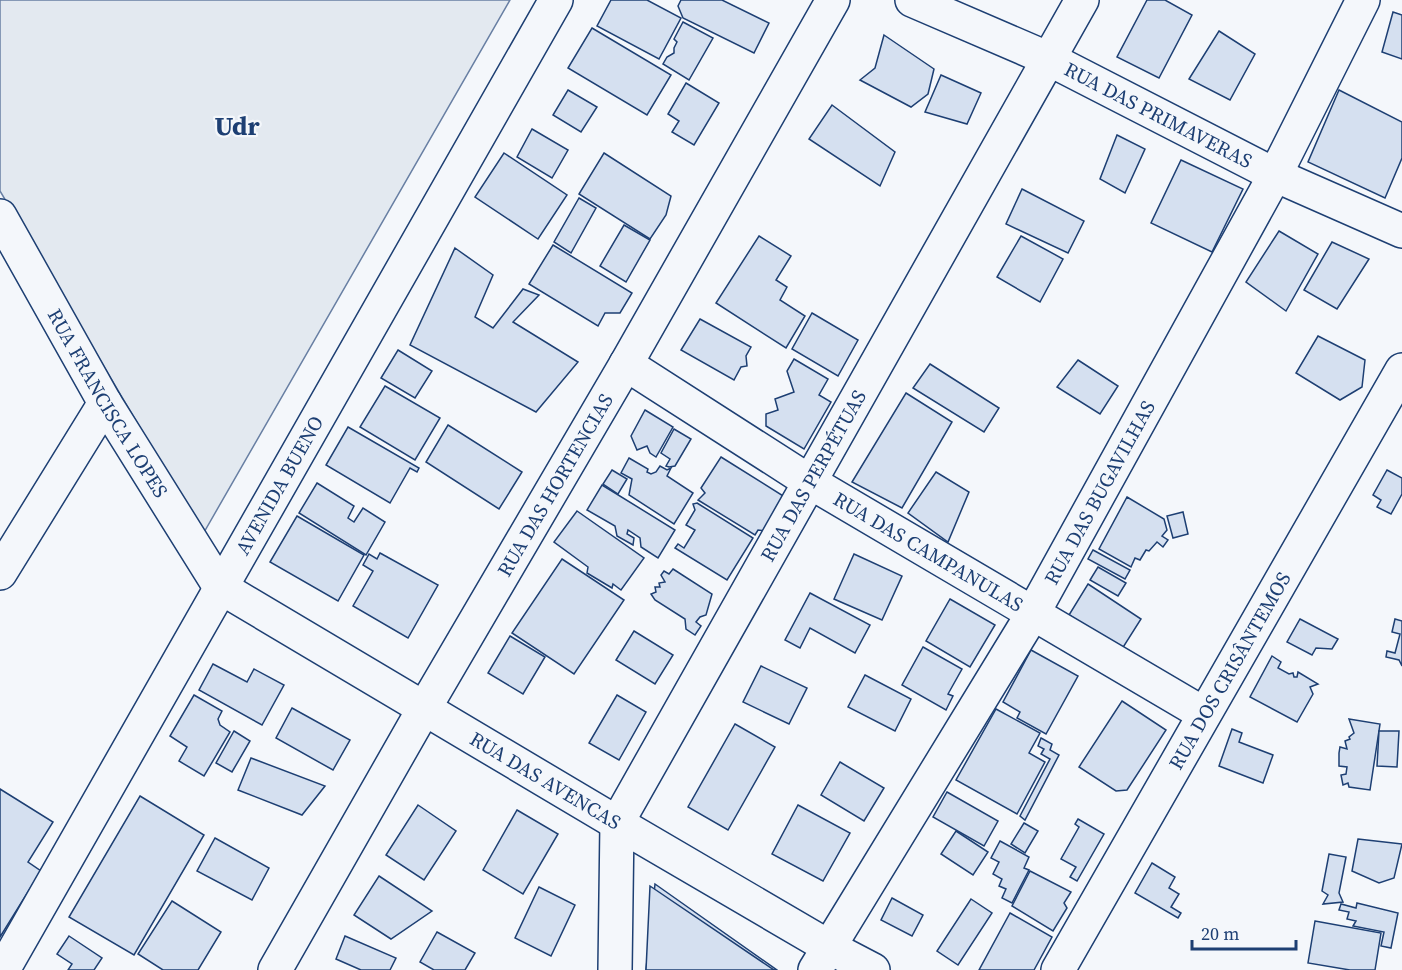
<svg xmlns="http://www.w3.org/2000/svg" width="1402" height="970" viewBox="0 0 1402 970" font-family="'Source Serif 4',serif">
<rect width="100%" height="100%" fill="#f4f7fb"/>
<polygon fill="#e3e9f0" stroke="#687fa3" stroke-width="1.5" points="0,0 510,0 203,534 0,191"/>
<g fill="#d5e0f0" stroke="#1d3f73" stroke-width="1.5">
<polygon points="611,0 647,0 681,18 659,59 597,26"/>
<polygon points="681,0 722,0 769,23 754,53 683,18 678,6"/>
<polygon points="1147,0 1165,0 1192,15 1159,78 1117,57"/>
<polygon points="1393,12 1402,15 1402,59 1382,52"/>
<polygon points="683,22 713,38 689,80 663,64 667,57 674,53 674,48 677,42 674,39"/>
<polygon points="592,28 671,75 647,115 568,68"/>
<polygon points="1219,31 1255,54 1230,100 1189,79"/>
<polygon points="884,35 934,69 928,94 911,107 860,80 875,68"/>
<polygon points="941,75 981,93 967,124 925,112"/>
<polygon points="686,83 719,103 694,145 672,132 679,121 668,114"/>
<polygon points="568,90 597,107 581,132 553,115"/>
<polygon points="1339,90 1402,122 1402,158 1385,198 1308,162"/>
<polygon points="832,105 895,152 880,186 809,139"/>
<polygon points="532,129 568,150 552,178 517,157"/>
<polygon points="1117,135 1145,149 1125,193 1100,179"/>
<polygon points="504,153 567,195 538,239 475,197"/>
<polygon points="604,153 671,196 666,215 650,239 579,194"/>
<polygon points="1181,160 1243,189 1212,252 1151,223"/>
<polygon points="1022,189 1084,221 1068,253 1006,224"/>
<polygon points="579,198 596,208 571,253 554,242"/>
<polygon points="624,225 650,240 626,282 600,266"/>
<polygon points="1279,231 1318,254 1286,311 1246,282"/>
<polygon points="759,236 791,256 776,280 787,287 780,300 805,316 786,348 716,303"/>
<polygon points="1021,236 1063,259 1040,302 997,277"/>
<polygon points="1332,242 1369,259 1337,309 1304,290"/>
<polygon points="553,245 632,293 620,313 605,313 598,326 529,284"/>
<polygon points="455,248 493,275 475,317 493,328 523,289 539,295 513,322 578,362 536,412 410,345"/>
<polygon points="812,313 858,340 838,376 792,349"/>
<polygon points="700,319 751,347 746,356 747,366 741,367 734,380 681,350"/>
<polygon points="1318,336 1365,360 1362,387 1340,400 1296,373"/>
<polygon points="398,350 432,371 415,398 381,378"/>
<polygon points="794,359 828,379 819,395 831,402 804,449 766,426 766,414 778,410 775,399 794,392 787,371"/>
<polygon points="1078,360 1118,386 1100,414 1057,387"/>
<polygon points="930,364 999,408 984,432 913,388"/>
<polygon points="385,386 440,418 415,460 360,427"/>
<polygon points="906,393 952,422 902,508 852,482"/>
<polygon points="645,410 673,427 656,457 650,453 647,446 637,450 631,436"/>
<polygon points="448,425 522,472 499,509 426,462"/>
<polygon points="348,427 419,468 417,472 410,468 390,503 326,465"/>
<polygon points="674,429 691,439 675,466 669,467 666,466 670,459 661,453"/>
<polygon points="721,457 788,499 765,531 758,530 755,535 698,500 705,493 701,488"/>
<polygon points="629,458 648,469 647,472 651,474 656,472 660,466 667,470 671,468 667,476 693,493 674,524 629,495 632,479 621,473"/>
<polygon points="612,470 627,479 618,494 603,484"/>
<polygon points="1387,470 1402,478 1402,494 1391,514 1377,507 1381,500 1373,495"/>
<polygon points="936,472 969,492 948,542 908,513"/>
<polygon points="317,483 354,506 348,518 354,522 363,508 385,522 366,555 299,513"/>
<polygon points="602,485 675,530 658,558 641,547 640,538 628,530 627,534 634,538 633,545 617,536 615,526 587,510"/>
<polygon points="1127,497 1164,519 1167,530 1162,536 1168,540 1163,547 1157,542 1149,551 1146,550 1140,560 1135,558 1131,567 1099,549"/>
<polygon points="697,503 753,538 727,580 675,548 678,544 684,548 695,530 686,525 695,510 693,504"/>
<polygon points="577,511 644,558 621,590 613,584 612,588 587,573 588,567 554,542"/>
<polygon points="1183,512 1188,534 1173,538 1167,516"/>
<polygon points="297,516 364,555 338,601 270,562"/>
<polygon points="1093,550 1130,570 1125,579 1088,559"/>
<polygon points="380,553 438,585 408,638 353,606 373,571 363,565 369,554 377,559"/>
<polygon points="854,554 902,576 882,620 834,599"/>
<polygon points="562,559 624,600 574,674 512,633"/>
<polygon points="1098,567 1126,583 1118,596 1090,580"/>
<polygon points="673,569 712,594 706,615 700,617 696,622 701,626 695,635 686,629 685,619 655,600 651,594 656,592 655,587 660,587 659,583 665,582 661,575 664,571 669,574"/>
<polygon points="1088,584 1141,619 1122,649 1069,615"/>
<polygon points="810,593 870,625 855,653 810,628 800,648 785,640"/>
<polygon points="950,599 995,625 970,667 926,641"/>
<polygon points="1300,619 1338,639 1332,649 1316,648 1312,655 1287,642"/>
<polygon points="1395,619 1402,621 1402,666 1399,660 1386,657 1387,651 1395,653 1400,634 1392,632"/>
<polygon points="634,631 673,655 655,684 616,660"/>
<polygon points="510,636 545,657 523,694 488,673"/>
<polygon points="923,647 962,669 948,694 953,696 946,710 902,685"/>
<polygon points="1031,650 1078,676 1046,734 1017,718 1020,712 1003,702"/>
<polygon points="1272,656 1281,662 1278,668 1289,674 1293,673 1294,677 1297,677 1298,672 1318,684 1310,687 1313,694 1297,722 1250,697"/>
<polygon points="213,664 247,682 254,669 284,685 262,725 199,690"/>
<polygon points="761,666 807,688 789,724 743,702"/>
<polygon points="865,675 911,699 895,731 848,707"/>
<polygon points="194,695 222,711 218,719 220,725 230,732 204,776 179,761 187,747 170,736"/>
<polygon points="617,695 646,712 619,760 589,743"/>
<polygon points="1122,701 1166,730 1127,790 1116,791 1079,767"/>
<polygon points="292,708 350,740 333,770 276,738"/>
<polygon points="996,709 1040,733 1029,753 1045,762 1017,814 956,780"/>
<polygon points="1349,719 1380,724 1370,790 1349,787 1348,783 1343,785 1341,775 1346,774 1347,767 1339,766 1339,753 1340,747 1347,749 1345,741 1350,739 1349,737 1354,733"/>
<polygon points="735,724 775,747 728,830 688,807"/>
<polygon points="1232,729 1242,733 1239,742 1273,755 1263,783 1219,766"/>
<polygon points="234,731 250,741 232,772 216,763"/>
<polygon points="1379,731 1399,731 1397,767 1377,766"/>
<polygon points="1041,738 1052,744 1050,750 1059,755 1025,820 1020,816 1050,759 1041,754 1044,749 1038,746"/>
<polygon points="251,758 325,786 302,815 238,790"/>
<polygon points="840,762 884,788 864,821 821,795"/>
<polygon points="0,789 53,822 28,862 41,871 0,937"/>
<polygon points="947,792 998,821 984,846 933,817"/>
<polygon points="140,796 204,835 134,955 69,917"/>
<polygon points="418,805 456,831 424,880 386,855"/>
<polygon points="798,805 850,833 823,881 772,854"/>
<polygon points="517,810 558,834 523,894 483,870"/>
<polygon points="1078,819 1104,834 1077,881 1070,877 1076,867 1061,859 1079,827 1075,824"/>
<polygon points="1024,823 1038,831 1025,853 1011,844"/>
<polygon points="956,831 988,852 973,875 941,854"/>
<polygon points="215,838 269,868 252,900 197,871"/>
<polygon points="1358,839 1402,844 1394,878 1379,883 1352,871"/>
<polygon points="1000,841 1029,857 1024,868 1029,870 1012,903 1002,898 1006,889 999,886 1002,879 993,874 999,862 991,858"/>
<polygon points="1329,854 1346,857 1339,893 1343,902 1323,904 1328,895 1322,891"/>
<polygon points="1152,863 1175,877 1169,888 1179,894 1171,907 1181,913 1178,918 1135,893"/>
<polygon points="1030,871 1071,892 1064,903 1067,908 1053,931 1012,906"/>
<polygon points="379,876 432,911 391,939 354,915"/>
<polygon points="655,884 777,970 646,970"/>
<polygon points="650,886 774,970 646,970"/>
<polygon points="539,887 575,905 551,956 515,938"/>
<polygon points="892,898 923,915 912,936 881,920"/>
<polygon points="971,899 992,913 958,965 937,951"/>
<polygon points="172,901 221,932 198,970 163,970 138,954"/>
<polygon points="1357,903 1398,913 1391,948 1381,946 1384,932 1353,926 1356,921 1347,919 1349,912 1339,910 1341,904 1356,908"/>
<polygon points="1010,913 1052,937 1034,970 979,970"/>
<polygon points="1315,921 1381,933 1375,970 1350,970 1308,963"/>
<polygon points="437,932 475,953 465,970 434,970 420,962"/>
<polygon points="69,936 102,958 94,970 68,970 72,964 57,954"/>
<polygon points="345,936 396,958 390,970 361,970 336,959"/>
</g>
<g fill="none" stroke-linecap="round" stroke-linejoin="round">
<defs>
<g id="minor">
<path id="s1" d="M912 0 1049 59 1275 175 1402 231"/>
<path id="s2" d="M0 216 105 403 220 587 617 823 829 947 873 970"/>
<path id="s3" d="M626 364 810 482 1204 714"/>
<polyline points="0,573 105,403"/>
<path id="s4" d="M3 970 556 0"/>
<path id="s5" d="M275 970 425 707 626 364 833 0"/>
<path id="s6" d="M615 970 617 823 1082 0"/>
<path id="s7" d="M815 970 1032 615 1275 175 1363 0"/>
<path id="s8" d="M1058 970 1402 370"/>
</g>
</defs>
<use href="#minor" stroke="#1d3f73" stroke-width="36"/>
<use href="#minor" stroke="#f4f7fb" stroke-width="33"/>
</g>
<g text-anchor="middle" stroke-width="4.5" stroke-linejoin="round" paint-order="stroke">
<g font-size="20" fill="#1d3f73" stroke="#f4f7fb">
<text dy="7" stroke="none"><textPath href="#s1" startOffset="272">RUA DAS PRIMAVERAS</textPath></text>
<text dy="7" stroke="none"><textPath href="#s2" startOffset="216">RUA FRANCISCA LOPES</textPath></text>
<text dy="7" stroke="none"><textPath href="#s6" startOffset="546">RUA DAS PERPÉTUAS</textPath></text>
<text dy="7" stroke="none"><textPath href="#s4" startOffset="558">AVENIDA BUENO</textPath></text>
<text dy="7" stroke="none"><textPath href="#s5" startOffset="560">RUA DAS HORTENCIAS</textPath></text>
<text dy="7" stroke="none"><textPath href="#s7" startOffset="556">RUA DAS BUGAVILHAS</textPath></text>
<text dy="7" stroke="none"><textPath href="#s3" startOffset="356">RUA DAS CAMPANULAS</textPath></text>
<text dy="7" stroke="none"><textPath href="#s8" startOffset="345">RUA DOS CRISÂNTEMOS</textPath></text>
<text dy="7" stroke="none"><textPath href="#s2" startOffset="810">RUA DAS AVENCAS</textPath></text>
</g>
<g font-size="26" font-weight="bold" fill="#1d3f73" stroke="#f4f7fb">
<text x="237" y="135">Udr</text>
</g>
</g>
<path d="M1192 940v9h104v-9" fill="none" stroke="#1d3f73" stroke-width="3"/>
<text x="1201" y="940" font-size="18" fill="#1d3f73" stroke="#f4f7fb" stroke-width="4.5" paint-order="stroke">20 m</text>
</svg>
